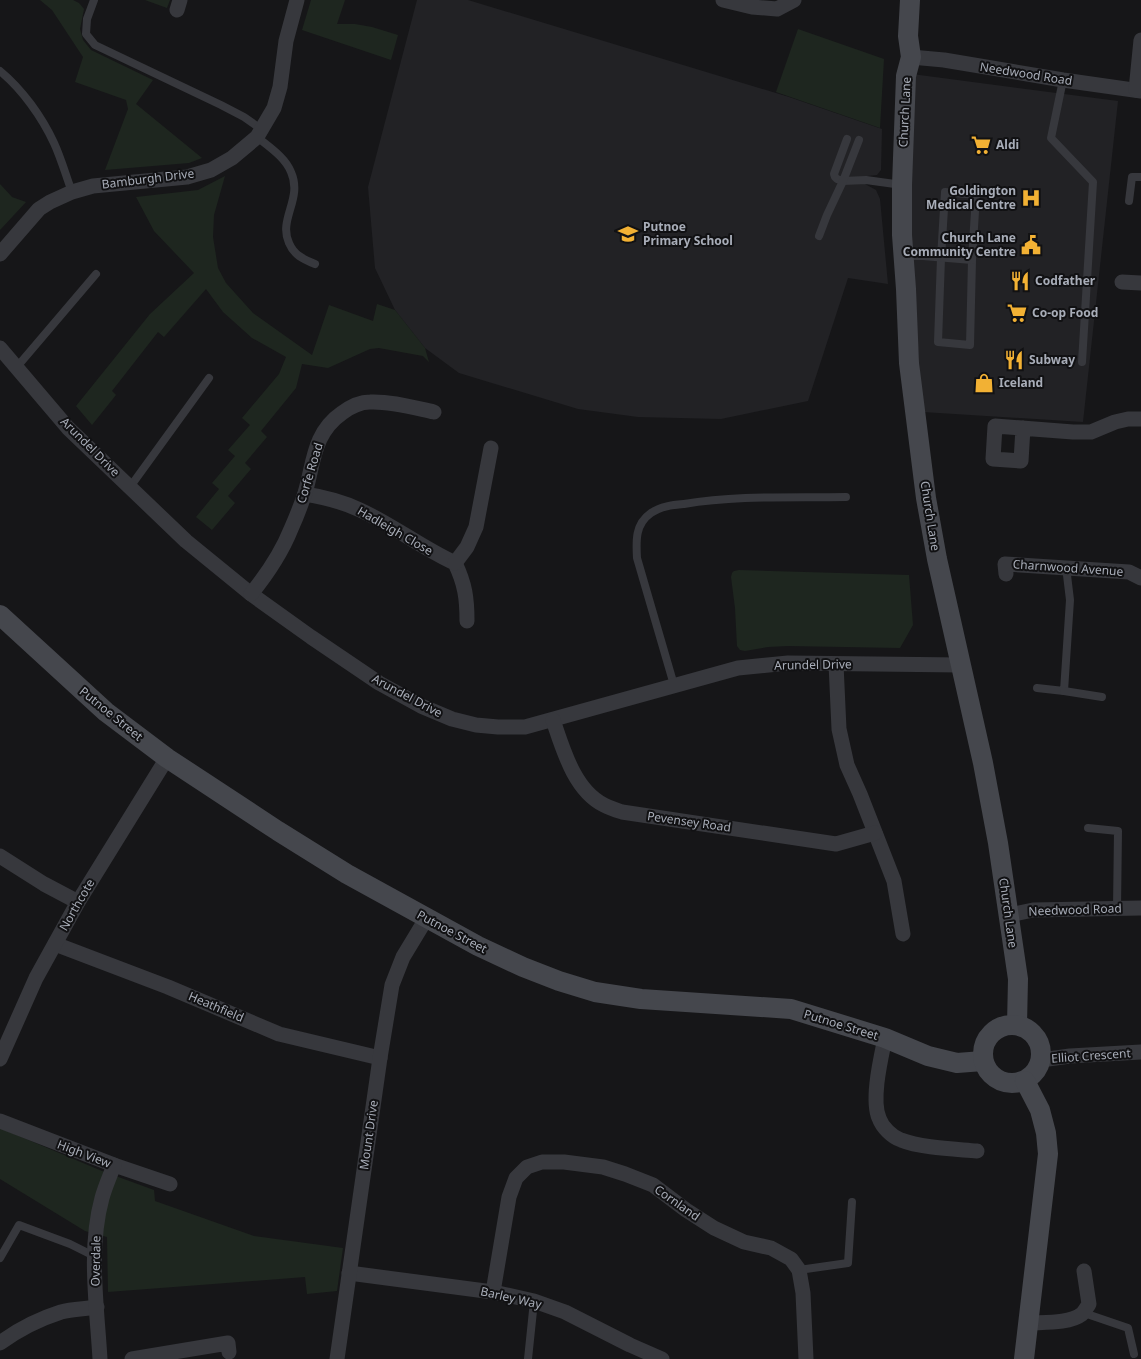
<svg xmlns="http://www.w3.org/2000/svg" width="1141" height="1359" viewBox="0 0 1141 1359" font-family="'Noto Sans',sans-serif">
<rect width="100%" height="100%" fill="#161618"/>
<g fill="#222225">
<polygon points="417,0 468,0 789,97 882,129 881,170 877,175 867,176 865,184 876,190 880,199 888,284 848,278 808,401 721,419 638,417 578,409 459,373 425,348 395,310 375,268 368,187"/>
<polygon points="912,74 1118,101 1083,422 923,412 909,237"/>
</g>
<g fill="#1e261f">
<polygon points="40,0 73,0 79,3 84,9 80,29 83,40 91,50 153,80 136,104 202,158 189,163 105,170 128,109 126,100 75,82 83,57 52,10"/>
<polygon points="145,0 170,0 167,8"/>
<polygon points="311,0 345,0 337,24 355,24 372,27 398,35 391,60 302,30"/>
<polygon points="798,29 884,59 880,128 776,92"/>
<polygon points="225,176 214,215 213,237 218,268 226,283 253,313 312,355 329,305 373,321 377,304 395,310 425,348 429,362 423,356 379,348 370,349 328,368 302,364 296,388 261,431 267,437 245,463 251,469 228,496 235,503 212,530 196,517 219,489 212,483 235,456 228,450 250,425 242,418 279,374 286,357 252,338 223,312 206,289 164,337 158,332 112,391 116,395 92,425 76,406 150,314 194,273 154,231 136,197 198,190"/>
<polygon points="0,184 12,197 26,202 0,230"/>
<polygon points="739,570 909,575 913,625 900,648 788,646 768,647 745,651 740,650 737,646 735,608 731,577 732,573 734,571"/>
<polygon points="0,1128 102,1171 154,1190 155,1201 254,1236 343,1248 337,1291 307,1294 305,1277 108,1292 107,1237 85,1231 0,1179"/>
</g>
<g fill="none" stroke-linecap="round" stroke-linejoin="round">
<g stroke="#37383d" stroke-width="8">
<polyline points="94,0 87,19 86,34 95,45 221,105 244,117 261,129"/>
<path d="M0 71C22 89 42 117 54 143 61 158 66 176 72 192"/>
<polyline points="1063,80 1051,138 1093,182 1082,362"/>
<path d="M257 137C269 147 285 157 291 172 303 199 278 219 289 243 294 255 303 259 315 264"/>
<polyline points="847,139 834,174 835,177 837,179 843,181 866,180 902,185"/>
<polygon points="945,192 976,195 972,260 970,345 938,342 941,258"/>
<polyline points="1129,201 1132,177 1141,177"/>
<polyline points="819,236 827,215 843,181 859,140"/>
<polyline points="904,256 923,256 972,260"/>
<polyline points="16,368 96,274"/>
<polyline points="130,487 209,378"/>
<path d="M674 685 637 558C636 541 635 524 651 513 661 506 673 505 684 504 738 495 793 498 846 497"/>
<polyline points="1037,688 1064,691 1070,600 1066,567"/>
<polyline points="1064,691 1102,697"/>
<polyline points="1088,828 1118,831 1117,908"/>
<polyline points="0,1258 19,1225 70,1244 94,1256"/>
<polyline points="799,1270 848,1263 852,1202"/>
<polyline points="1084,1313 1128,1328 1134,1354"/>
<polyline points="528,1359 534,1301"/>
</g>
<g stroke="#37383d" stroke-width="15">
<polyline points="723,0 752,7 777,9 794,0"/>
<polyline points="177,10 180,0"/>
<polyline points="911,57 944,60 1063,80 1141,91"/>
<polyline points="1136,90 1141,40"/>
<polyline points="0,254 39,209 50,202 72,192 93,186 187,177 211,170 232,158 257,137 274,108 280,87 286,41 297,0"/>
<polyline points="1122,282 1141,283"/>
<polyline points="0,348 68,428 186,541 251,594 311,637 379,683 421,706 452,719 476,725 498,727 525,727 738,668 788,663 961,665"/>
<polyline points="1023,428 1021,461 993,459 995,426 1073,432 1091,432 1115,422 1128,419 1141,419"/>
<path d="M305 494C324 497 343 502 360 510 393 525 422 548 455 563 465 584 467 598 467 621"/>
<polyline points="455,563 467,547 476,527 491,448"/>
<polyline points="1006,574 1005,564 1129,572 1141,578"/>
<path d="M251 594C268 573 281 554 291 529 296 518 301 505 305 493 314 463 313 433 342 413 350 407 360 402 370 402 390 401 415 408 434 412"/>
<polyline points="836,664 839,729 847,765 860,794 894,881 903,934"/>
<path d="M553 720C563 749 574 790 604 805 610 808 616 810 622 812L836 844 875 833"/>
<polyline points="0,856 44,884 78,902"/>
<polyline points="1009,915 1033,910 1141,908"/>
<polyline points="55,944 168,987 279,1034 380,1058"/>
<path d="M885 1038C881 1058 871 1099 879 1118 882 1127 892 1137 901 1140 921 1148 955 1149 977 1151"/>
<polyline points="0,1059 36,978 78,902 167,758"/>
<polyline points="1041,1060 1070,1056 1141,1052"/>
<polyline points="0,1121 114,1165 170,1184"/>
<polyline points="349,1273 493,1292 534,1301 565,1312 630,1345 662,1359"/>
<polyline points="493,1292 509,1197 516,1178 527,1167 542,1162 564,1162 603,1167 625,1174 653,1185 686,1210 714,1228 744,1242 771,1248 791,1259 799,1270 803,1293 806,1359"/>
<path d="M1028 1323C1044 1322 1069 1324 1082 1314 1085 1311 1087 1307 1089 1304L1084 1271"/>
<path d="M0 1343C19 1329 39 1319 61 1312 72 1309 85 1309 97 1307"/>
<path d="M100 1359C97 1307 88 1249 102 1198 105 1187 110 1176 114 1165"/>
<polyline points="132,1359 228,1343 229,1352"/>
<polyline points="337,1359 380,1058 392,985 403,957 426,919"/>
</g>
<g stroke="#45474d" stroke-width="20">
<polyline points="910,0 908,36 911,57 906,76 902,185 902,235 906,289 909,363 926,498 937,559 983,763 998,843 1018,979 1017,1025"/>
<polyline points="0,615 106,712 167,758 278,831 347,874 478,946 523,967 559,981 595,992 641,999 791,1009 885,1038 928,1056 957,1063 983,1061"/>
<circle cx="1012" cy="1054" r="29"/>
<polyline points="1024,1359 1048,1154 1046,1133 1040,1110 1025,1081"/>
</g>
</g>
<defs>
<symbol id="supermarket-bare" viewBox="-9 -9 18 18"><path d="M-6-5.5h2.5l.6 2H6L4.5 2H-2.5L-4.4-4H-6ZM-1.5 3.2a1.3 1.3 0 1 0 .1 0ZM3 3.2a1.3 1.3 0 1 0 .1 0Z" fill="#f2b134" stroke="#111113" stroke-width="2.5" paint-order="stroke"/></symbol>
<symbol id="hospital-bare" viewBox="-9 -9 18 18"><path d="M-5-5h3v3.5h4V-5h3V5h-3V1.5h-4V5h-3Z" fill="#f2b134" stroke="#111113" stroke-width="2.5" paint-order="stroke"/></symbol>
<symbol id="school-bare" viewBox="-9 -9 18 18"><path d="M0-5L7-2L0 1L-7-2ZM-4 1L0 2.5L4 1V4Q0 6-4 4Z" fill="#f2b134" stroke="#111113" stroke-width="2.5" paint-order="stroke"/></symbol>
<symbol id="civic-bare" viewBox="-9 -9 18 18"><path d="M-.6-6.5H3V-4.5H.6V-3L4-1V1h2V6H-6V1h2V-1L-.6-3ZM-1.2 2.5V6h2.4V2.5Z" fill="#f2b134" stroke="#111113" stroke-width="2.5" paint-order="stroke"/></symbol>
<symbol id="restaurant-bare" viewBox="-9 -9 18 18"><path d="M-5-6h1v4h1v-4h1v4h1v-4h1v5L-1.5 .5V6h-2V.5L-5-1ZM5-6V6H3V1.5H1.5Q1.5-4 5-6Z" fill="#f2b134" stroke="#111113" stroke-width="2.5" paint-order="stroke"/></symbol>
<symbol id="shop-bare" viewBox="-9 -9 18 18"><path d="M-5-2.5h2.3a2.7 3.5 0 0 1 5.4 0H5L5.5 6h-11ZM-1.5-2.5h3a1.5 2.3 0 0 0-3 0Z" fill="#f2b134" stroke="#111113" stroke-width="2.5" paint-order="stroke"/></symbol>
</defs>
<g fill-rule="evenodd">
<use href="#supermarket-bare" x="967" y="131" width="28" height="28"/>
<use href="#hospital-bare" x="1017" y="184" width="28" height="28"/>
<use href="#school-bare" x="614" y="220" width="28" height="28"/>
<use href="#civic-bare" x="1017" y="231" width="28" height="28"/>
<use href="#restaurant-bare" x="1006" y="267" width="28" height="28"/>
<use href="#supermarket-bare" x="1003" y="299" width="28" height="28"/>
<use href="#restaurant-bare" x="1000" y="346" width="28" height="28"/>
<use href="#shop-bare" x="970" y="369" width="28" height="28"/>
</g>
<g text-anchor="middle" stroke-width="4" stroke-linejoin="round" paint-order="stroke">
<g font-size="12" fill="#a8adb8" stroke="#111113">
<text transform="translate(1026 74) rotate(9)" y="4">Needwood Road</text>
<text transform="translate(905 112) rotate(-87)" y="4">Church Lane</text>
<text transform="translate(148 179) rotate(-7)" y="4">Bamburgh Drive</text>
<text transform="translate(90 447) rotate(45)" y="4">Arundel Drive</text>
<text transform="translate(310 473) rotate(-73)" y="4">Corfe Road</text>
<text transform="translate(930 516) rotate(81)" y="4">Church Lane</text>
<text transform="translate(395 531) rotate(30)" y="4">Hadleigh Close</text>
<text transform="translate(1068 568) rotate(4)" y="4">Charnwood Avenue</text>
<text transform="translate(813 665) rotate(-1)" y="4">Arundel Drive</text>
<text transform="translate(407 696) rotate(28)" y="4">Arundel Drive</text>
<text transform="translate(111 714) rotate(39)" y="4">Putnoe Street</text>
<text transform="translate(689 822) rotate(8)" y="4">Pevensey Road</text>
<text transform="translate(77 905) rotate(-60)" y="4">Northcote</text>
<text transform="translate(1075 910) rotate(-2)" y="4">Needwood Road</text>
<text transform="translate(1008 913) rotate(82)" y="4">Church Lane</text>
<text transform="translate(452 932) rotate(28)" y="4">Putnoe Street</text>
<text transform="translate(216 1007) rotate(23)" y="4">Heathfield</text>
<text transform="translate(841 1025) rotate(17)" y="4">Putnoe Street</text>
<text transform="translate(1091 1056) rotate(-4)" y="4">Elliot Crescent</text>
<text transform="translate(369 1135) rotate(-82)" y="4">Mount Drive</text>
<text transform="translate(84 1154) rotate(21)" y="4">High View</text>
<text transform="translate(677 1203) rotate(35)" y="4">Cornland</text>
<text transform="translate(96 1261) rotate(-89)" y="4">Overdale</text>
<text transform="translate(511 1298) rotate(13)" y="4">Barley Way</text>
</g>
<g font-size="12" font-weight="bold" fill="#a8adb8" stroke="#111113" text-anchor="start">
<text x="996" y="149">Aldi</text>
<text x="1016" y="195" text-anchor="end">Goldington<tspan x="1016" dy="14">Medical Centre</tspan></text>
<text x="643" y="231">Putnoe<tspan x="643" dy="14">Primary School</tspan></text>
<text x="1016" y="242" text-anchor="end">Church Lane<tspan x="1016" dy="14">Community Centre</tspan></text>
<text x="1035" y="285">Codfather</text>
<text x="1032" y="317">Co-op Food</text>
<text x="1029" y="364">Subway</text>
<text x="999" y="387">Iceland</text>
</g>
</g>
</svg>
